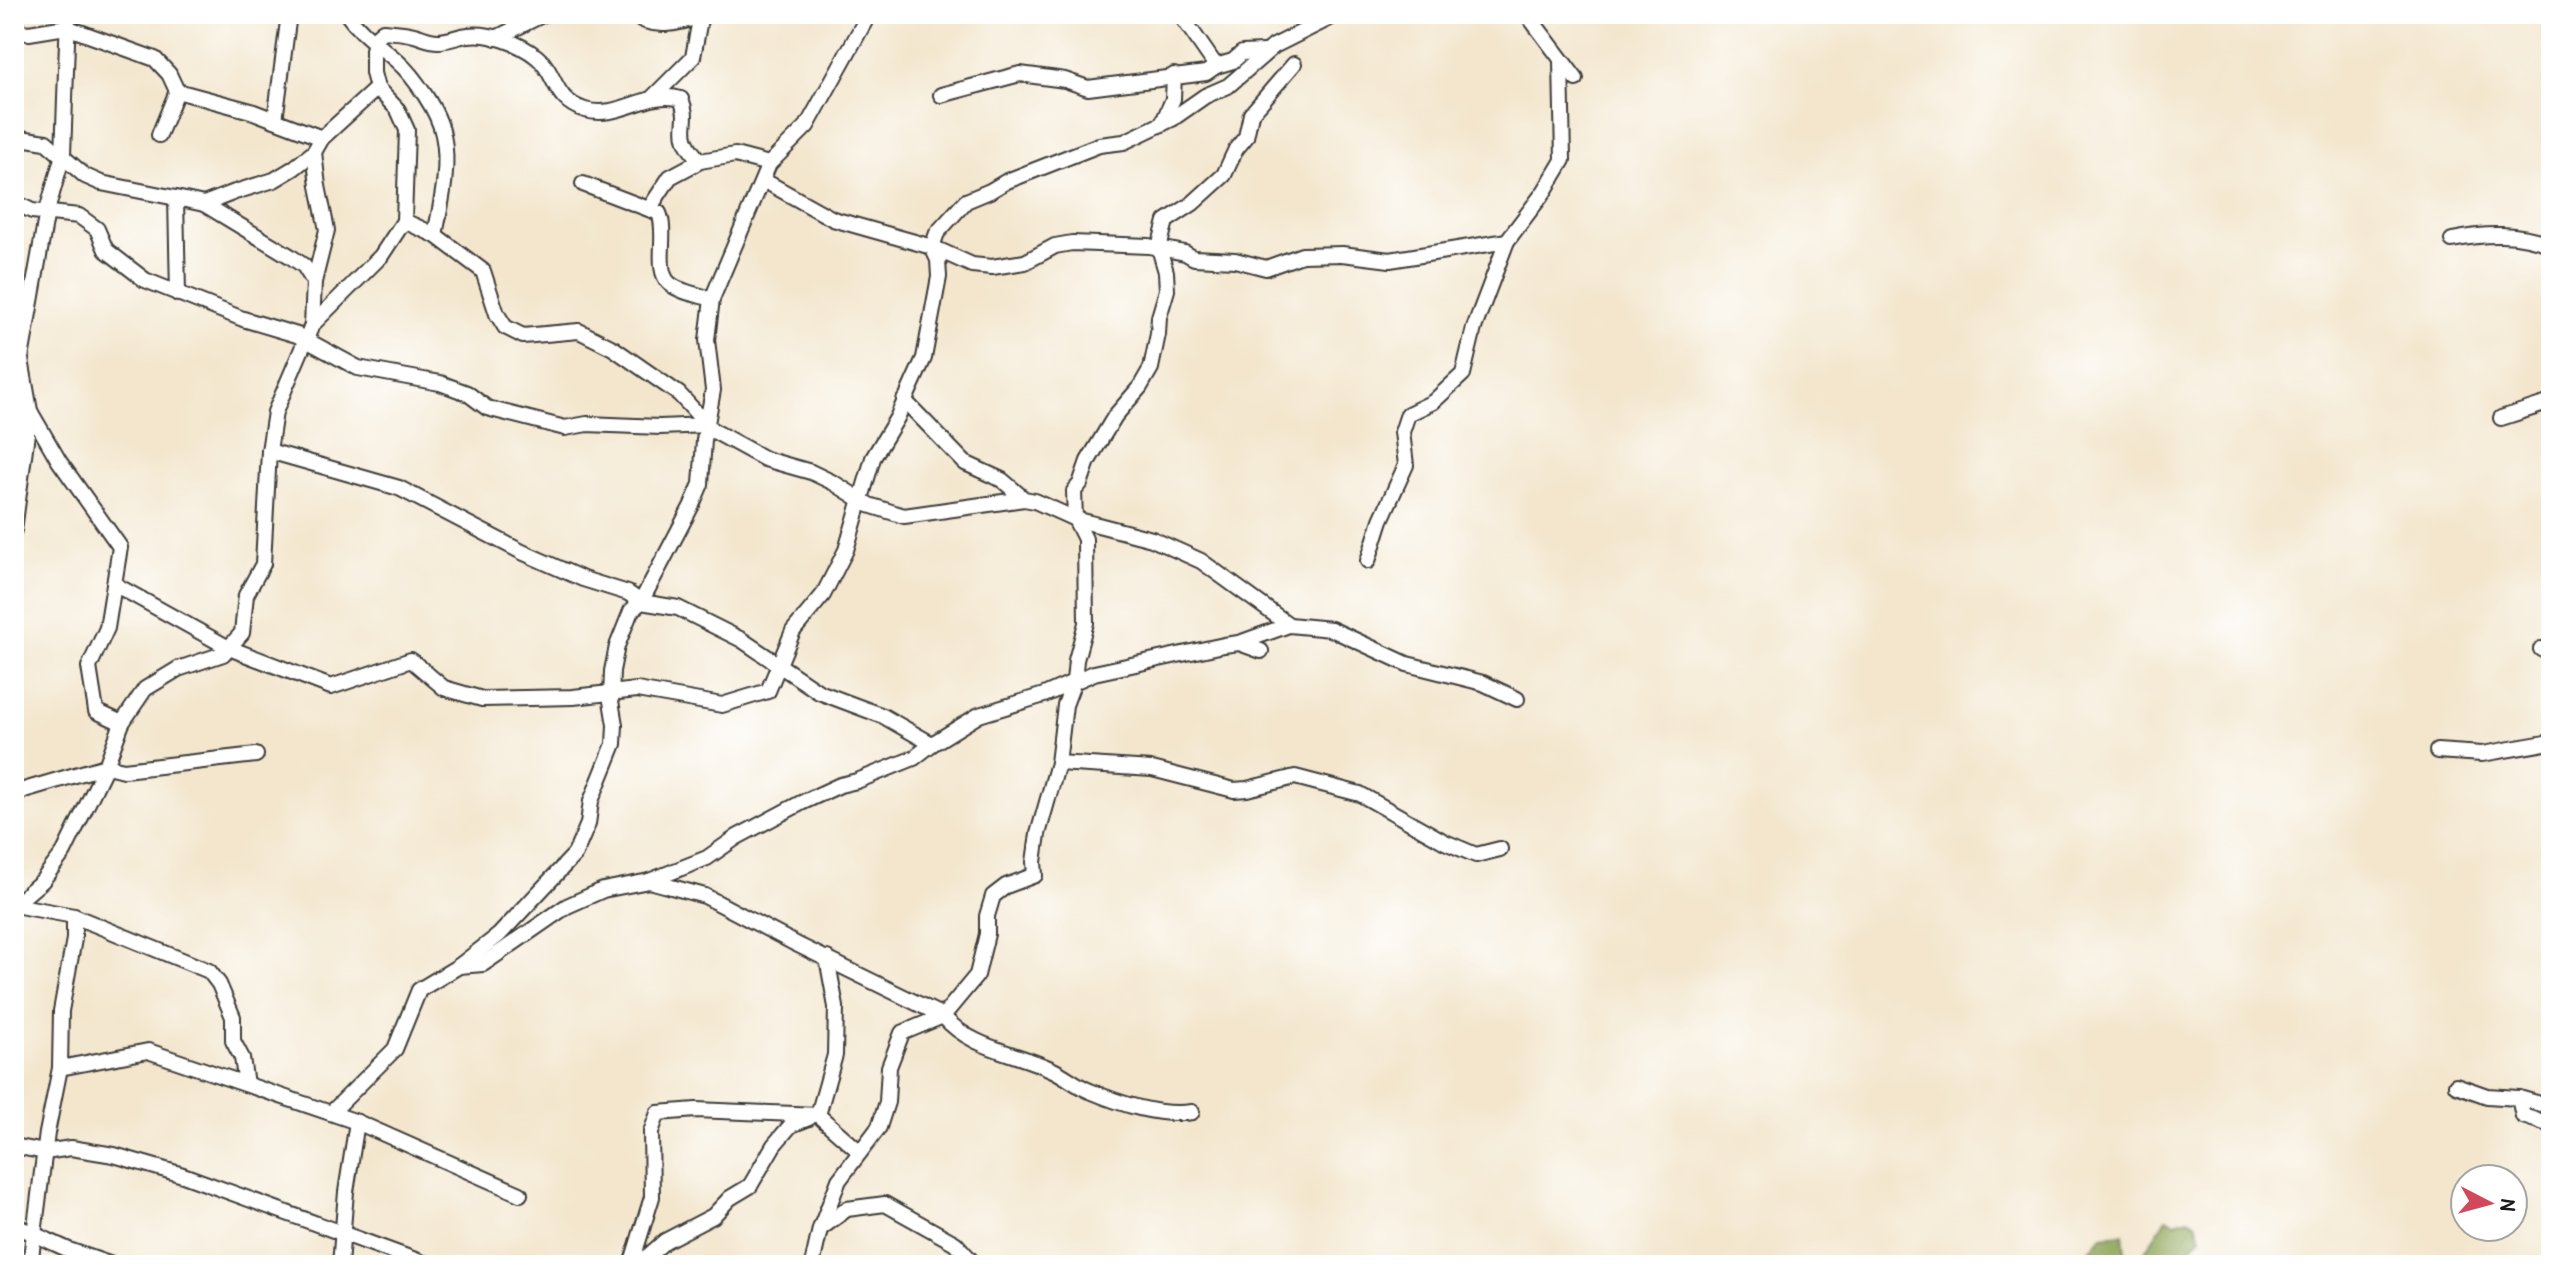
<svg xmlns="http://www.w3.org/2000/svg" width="2565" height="1279" viewBox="0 0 2565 1279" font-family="'Patrick Hand',sans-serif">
<rect width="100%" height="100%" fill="#fff"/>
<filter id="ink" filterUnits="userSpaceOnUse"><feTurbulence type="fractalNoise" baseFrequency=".0125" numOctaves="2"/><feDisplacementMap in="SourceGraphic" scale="16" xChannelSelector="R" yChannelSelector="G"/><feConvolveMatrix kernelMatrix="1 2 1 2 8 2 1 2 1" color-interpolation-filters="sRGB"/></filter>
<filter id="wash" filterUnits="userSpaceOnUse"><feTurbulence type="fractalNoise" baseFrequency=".006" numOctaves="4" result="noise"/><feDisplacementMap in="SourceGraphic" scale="32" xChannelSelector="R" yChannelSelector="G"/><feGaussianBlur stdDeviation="1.8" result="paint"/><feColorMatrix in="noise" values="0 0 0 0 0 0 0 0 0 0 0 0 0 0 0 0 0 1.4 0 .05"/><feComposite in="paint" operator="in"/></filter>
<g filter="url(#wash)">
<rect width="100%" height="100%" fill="#f3e6cd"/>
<polygon fill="#8da456" stroke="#546039" stroke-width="2" points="2166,1218 2175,1222 2188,1218 2196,1223 2201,1237 2187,1251 2186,1257 2177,1257 2171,1265 2080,1265 2081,1261 2102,1236 2123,1234 2125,1252 2134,1256 2144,1253"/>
</g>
<g filter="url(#ink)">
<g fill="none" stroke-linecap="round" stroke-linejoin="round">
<defs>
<g id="minor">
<path d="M347 14C361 34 379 45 397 61 414 76 439 112 443 135 450 166 441 204 435 235"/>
<path d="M632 14C654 31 682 23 706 14"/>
<polyline points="1180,14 1216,66 1233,61 1242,53 1264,52"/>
<polyline points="1527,14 1576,79"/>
<polyline points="14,31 29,33 66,27 155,59 169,74 177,91 251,111 322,138"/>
<polyline points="496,38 544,14"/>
<polyline points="941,95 1020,74 1065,80 1088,88 1206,73 1216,66"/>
<polyline points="652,98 693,57 701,14"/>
<polyline points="275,120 289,14"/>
<polyline points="1162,124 1173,99 1174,75"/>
<polyline points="159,135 177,91"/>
<polyline points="14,137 46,142 85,176 101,183 176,198"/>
<polyline points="763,180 833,219 932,247 972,265 992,267 1025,262 1055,246 1072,243 1149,246 1185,253 1194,258 1235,260 1266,268 1302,255 1342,254 1390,260 1507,241"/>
<path d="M583 184 659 213C668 233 654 269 669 283 679 292 699 295 712 299"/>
<polyline points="14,202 32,211 79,216 97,229 106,250 145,280 243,319 297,335 358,368 440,383 467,393 487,408 565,428 587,424 660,427 707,425"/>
<polyline points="204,204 235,192 274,180 294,168 314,152 322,138 377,88"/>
<polyline points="649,209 670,177 700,161 735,155 769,164"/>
<polyline points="404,221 435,235 483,271 497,314 505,327 523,336 579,331 613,348 679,394 712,430 765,459 811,472 834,483 869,505 904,516 1024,499"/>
<path d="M2452 240C2486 233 2518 232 2551 245"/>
<polyline points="178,294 176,198 204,204 290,256 304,266 314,282"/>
<polyline points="14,319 30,411 14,530"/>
<polyline points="312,325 314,282 327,230 318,186 314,152"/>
<polyline points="21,358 47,211 63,155 68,14"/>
<polyline points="904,400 965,463 1002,480 1024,499 1035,501 1075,519 1152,539 1201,561 1289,625 1331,629 1407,664 1483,683 1517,699"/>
<polyline points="30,411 59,461 120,547 107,628 89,667 96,711 122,723"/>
<polyline points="2501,418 2551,402"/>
<polyline points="269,451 399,488 522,552 583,579 628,593 641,602 678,608 742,640 819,692 883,716 932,744 979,715 1044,695 1094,673 1224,645 1239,643 1261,651"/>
<polyline points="1368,561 1381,520 1406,465 1402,432 1408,414 1433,402 1463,374 1474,328 1507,241 1544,192 1563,160 1561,60"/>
<polyline points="114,584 229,648 331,687 411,660 444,688 482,699 573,697 637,690 722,705 768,691 793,631 823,595 846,550 873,458 897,418 924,358 939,277 938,260 932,247 937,233 966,201 990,191 1007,181 1099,145 1124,142 1172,119 1205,96 1228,86 1274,46 1338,14"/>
<polyline points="1239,643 1289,625"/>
<polyline points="2541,649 2551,654"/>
<polyline points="2437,751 2482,754 2551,742"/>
<polyline points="1058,763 1152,769 1234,790 1247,789 1295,777 1360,794 1445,842 1476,855 1500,849"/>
<polyline points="14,797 24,790 106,766 124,770 256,755"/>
<path d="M649 881 705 896 796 944 943 1016C971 1049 1015 1052 1053 1070 1066 1076 1077 1086 1090 1091 1121 1104 1159 1117 1192 1112"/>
<path d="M14 905 42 881 64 852 106 766 122 723 145 689 178 669 223 654 242 633 246 595 263 564 269 451 275 412 312 325 381 256 404 221 407 130 398 110 377 88 373 73V50L376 37 383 31C393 32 404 32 414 35 422 37 429 41 438 41 448 41 458 36 468 35 489 32 520 43 537 57 557 73 552 100 585 110 619 120 648 89 681 99 693 126 671 130 700 161"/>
<polyline points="14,905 74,916 209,971 219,984 233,1017 233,1041 242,1058 246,1084"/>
<polyline points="459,966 483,964 567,906 603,890 649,881 707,858 737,837 801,803 840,785 857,781 914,758 932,744"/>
<polyline points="60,1068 148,1051 357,1122 520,1194"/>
<polyline points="2456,1085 2487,1096 2519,1098 2551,1107"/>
<polyline points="2519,1098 2523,1116 2551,1125"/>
<polyline points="331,1113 395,1049 419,990 459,966 499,935 575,854 588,824 591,801 614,744 615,725 611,701 612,671 617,646 631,611 641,602 692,505 701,484 704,440 713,390 707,340 712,299 769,164 807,126 869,14"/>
<polyline points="818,1115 835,1055 836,1007 827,958"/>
<polyline points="14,1146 45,1152 71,1148 114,1155 183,1175 429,1265"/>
<polyline points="14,1225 69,1250 112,1265"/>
<polyline points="820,1229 847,1209 885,1204 955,1243 975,1265"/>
<polyline points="30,1265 47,1133 60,1068 61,1011 74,939 74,916"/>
<polyline points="340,1265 346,1192 357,1122"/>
<polyline points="631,1265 652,1197 651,1132 658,1113 696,1110 818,1115 860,1152"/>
<polyline points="638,1265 665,1241 713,1216 730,1198 750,1186 774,1145 791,1125 809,1118"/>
<polyline points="812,1265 820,1229 839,1180 879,1127 887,1102 889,1067 902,1033 943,1016 977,975 987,934 987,916 993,896 1006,886 1035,875 1034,862 1038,834 1058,763 1065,705 1074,681 1076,660 1086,623 1085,539 1075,519 1074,491 1080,484 1088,461 1115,416 1140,387 1151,368 1158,334 1159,317 1167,290 1166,272 1159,248 1166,221 1192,204 1224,175 1236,149 1246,137 1251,114 1294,64"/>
</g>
</defs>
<use href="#minor" stroke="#3c3a37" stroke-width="18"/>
<use href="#minor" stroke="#fff" stroke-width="14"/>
</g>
</g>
<rect width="2565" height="1279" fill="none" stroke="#fff" stroke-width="48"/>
<g transform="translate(2489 1203) rotate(96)"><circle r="38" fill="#ffffff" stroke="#a4a4a4" stroke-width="2"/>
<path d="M0-6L14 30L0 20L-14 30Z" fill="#d1495b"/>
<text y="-12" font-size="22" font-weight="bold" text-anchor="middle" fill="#1c1c1c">N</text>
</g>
</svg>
